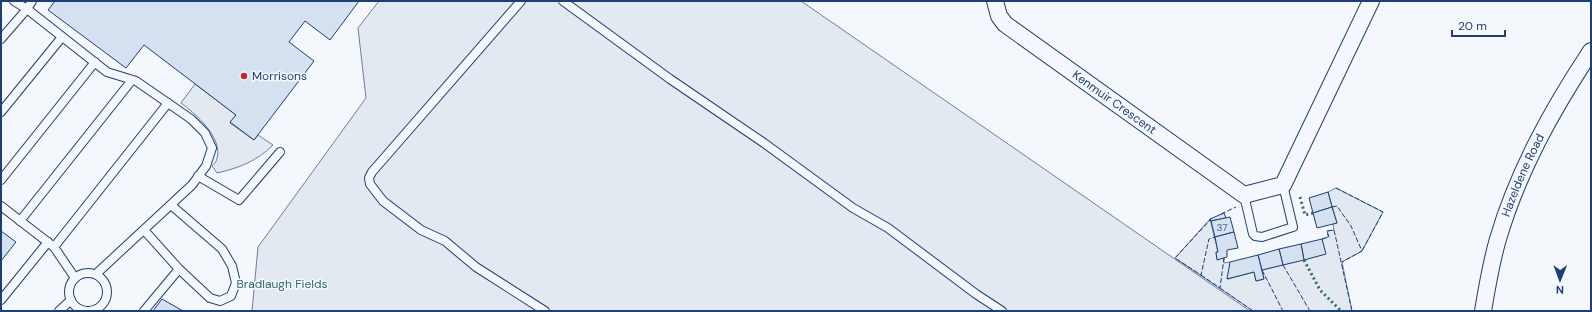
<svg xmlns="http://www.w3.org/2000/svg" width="1592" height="312" viewBox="0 0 1592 312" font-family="'DM Sans',sans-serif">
<rect width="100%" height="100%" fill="#f4f7fb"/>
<g fill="#e3e9f0" stroke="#687fa3">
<polygon points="379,1 801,1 1250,311 252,311 258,247 366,98 358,28"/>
<path d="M195 84 236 115 230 123 254 140 258 135 273 145C257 161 239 168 217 173L212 166C214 164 217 161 217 158 223 138 195 113 181 103Z"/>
<polygon points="1336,188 1383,212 1362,251 1342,262 1352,311 1253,311 1175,258 1210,219 1218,252 1216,253 1217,259 1224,258 1224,263 1230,262 1228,279 1254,272 1256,281 1264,279 1262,270 1325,254 1322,239 1328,237 1327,231 1334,230 1333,224 1337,223 1328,192"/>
</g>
<g fill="#d5e0f0" stroke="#1d3f73">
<polygon points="55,1 359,1 330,40 305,21 289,42 314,61 254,140 230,122 236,115 144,45 126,68 48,10"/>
<polygon points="1328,192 1332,207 1313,213 1309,198"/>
<polygon points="1332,207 1337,223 1317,228 1313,213"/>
<polygon points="1224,213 1226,218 1211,221 1210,219"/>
<polygon points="1230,217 1234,232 1215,237 1211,221"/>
<polygon points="1,231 16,242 1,261"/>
<polygon points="1234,232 1238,248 1227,250 1227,257 1217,260 1216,252 1218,252 1215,237"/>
<polygon points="1322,239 1326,254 1304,260 1301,244"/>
<polygon points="1301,244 1304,260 1283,265 1279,249"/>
<polygon points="1279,249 1283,265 1262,270 1258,255"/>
<polygon points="1258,255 1264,279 1256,281 1254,272 1227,279 1230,262"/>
<polygon points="162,299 183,311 153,311"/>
</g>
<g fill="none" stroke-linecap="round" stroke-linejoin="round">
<defs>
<g id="service">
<polyline points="14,1 27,9 32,1"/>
<polyline points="521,1 372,172 369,178 370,184 383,201 421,230 445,241 476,267 545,311"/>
<polyline points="563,1 670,79 764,143 853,208 888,228 976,294 1002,311"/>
<polyline points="1,39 27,9 107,72 136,81 191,119 205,133 212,148 206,166 192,185 96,274"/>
<polyline points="1,112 62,37"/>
<polyline points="198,176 239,200 280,152"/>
<polyline points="1,180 95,62"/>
<polyline points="1244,195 1253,234 1255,236 1262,237 1293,227 1283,185"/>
<polyline points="1,206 54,247 75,278"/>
<polyline points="20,221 132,80"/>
<polyline points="144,230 179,269 210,298 220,301 231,296 236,283 232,266 222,249 171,205"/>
<polyline points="54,247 168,103"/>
<circle cx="88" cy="292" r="19"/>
<polyline points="1,300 48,242"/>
<polyline points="59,311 71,300"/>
<polyline points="144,311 179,269"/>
</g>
<g id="minor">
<path id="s1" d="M995 1 999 16 1005 24 1244 195 1283 185 1371 1"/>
<path id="s2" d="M1483 311C1487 287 1491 263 1498 239 1518 171 1552 110 1591 51"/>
</g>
</defs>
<use href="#service" stroke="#1d3f73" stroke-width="10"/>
<use href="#minor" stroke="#1d3f73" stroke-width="18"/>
<use href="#service" stroke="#f4f7fb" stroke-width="8"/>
<use href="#minor" stroke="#f4f7fb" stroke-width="16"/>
<g stroke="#2c6c60" stroke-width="3" stroke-dasharray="2 3" stroke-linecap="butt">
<polyline points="1300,197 1305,215 1313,213"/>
<polyline points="1304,260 1320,290 1341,311"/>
</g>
<g stroke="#1d3f73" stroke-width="1" stroke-dasharray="5 2" stroke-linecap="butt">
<polyline points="1336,188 1383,212 1362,251"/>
<polyline points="1332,207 1337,206 1351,226 1362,251 1342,262"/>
<polyline points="1221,214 1236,207"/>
<polyline points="1212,218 1175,258 1201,275 1209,239 1215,237"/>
<polyline points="1322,239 1329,237 1327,231 1334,230 1352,311"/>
<polyline points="1283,265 1310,311"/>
<polyline points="1262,270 1283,311"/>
<polyline points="1201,275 1220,288 1224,258"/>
<polyline points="1220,288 1253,311"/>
</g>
</g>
<circle fill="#c62828" stroke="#f4f7fb" stroke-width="1.5" cx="244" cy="76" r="4"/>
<g text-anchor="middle" stroke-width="3" stroke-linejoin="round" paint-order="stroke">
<g font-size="10" fill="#4b6792">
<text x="1222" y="231">37</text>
</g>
<g font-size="12" fill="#1d3f73" stroke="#f4f7fb" text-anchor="start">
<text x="252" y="80">Morrisons</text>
</g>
<g font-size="12" fill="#1d3f73" stroke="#f4f7fb">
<text dy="4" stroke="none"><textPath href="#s1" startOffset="160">Kenmuir Crescent</textPath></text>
<text dy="4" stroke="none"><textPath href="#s2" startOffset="142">Hazeldene Road</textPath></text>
</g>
<g font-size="12" fill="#2c6c60" stroke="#f4f7fb">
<text x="282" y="288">Bradlaugh Fields</text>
</g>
</g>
<rect width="1592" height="312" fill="none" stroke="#1d3f73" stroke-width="4"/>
<g transform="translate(1560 280) rotate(181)" stroke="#f4f7fb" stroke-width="3" paint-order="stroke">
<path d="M0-3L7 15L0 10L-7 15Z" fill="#1d3f73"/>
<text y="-6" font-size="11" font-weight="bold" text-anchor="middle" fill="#1d3f73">N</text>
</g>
<path d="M1452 30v6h53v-6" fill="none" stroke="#1d3f73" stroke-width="2"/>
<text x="1458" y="30" font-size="12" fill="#1d3f73" stroke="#f4f7fb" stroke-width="3" paint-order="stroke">20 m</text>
</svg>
